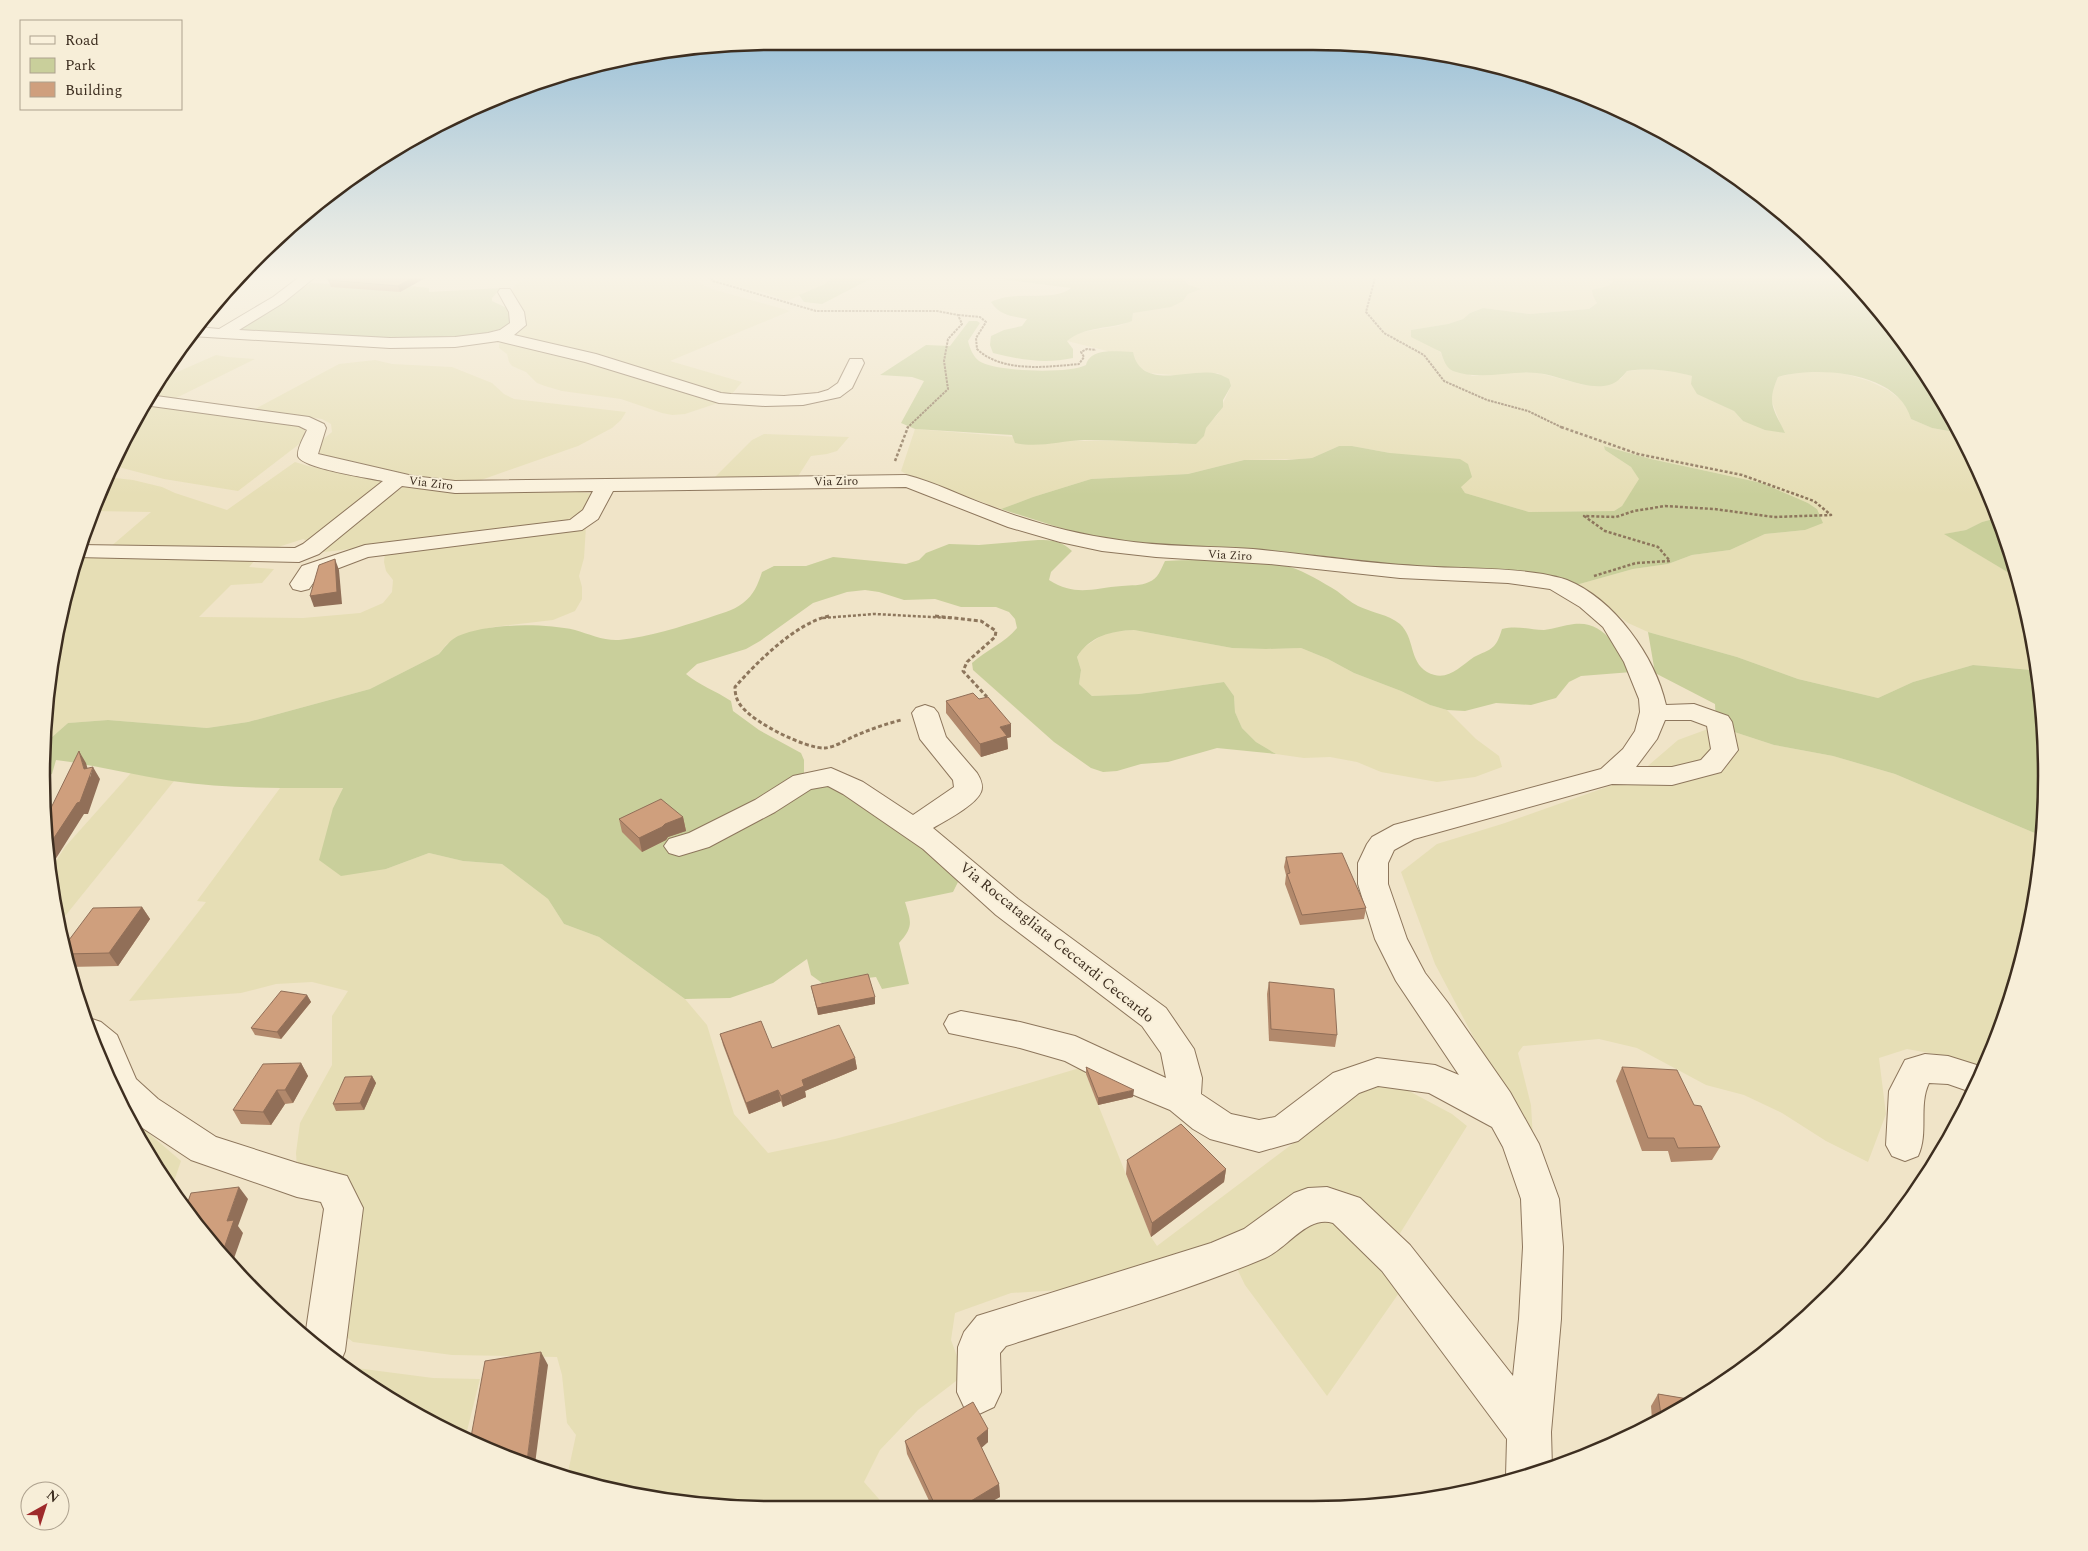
<svg xmlns="http://www.w3.org/2000/svg" width="2088" height="1551" viewBox="0 0 2088 1551" font-family="Spectral,serif">
<rect width="100%" height="100%" fill="#f0e4c8"/>
<g fill="#e6deb5">
<polygon points="526,278 697,278 701,284 712,289 790,311 670,361 742,382 727,400 685,414 672,415 662,413 621,399 562,391 545,386 537,383 526,372 512,366 509,362 507,354 499,348 499,344 520,329 527,319 514,303 512,293 514,286"/>
<polygon points="716,278 831,278 825,284 787,301 766,293 724,283"/>
<polygon points="1183,278 1261,279 1273,278 1426,278 1463,280 1480,278 1604,278 1614,281 1593,296 1597,303 1589,309 1529,314 1483,308 1470,313 1463,319 1448,324 1411,330 1441,353 1444,361 1472,376 1515,372 1539,373 1584,385 1621,379 1627,371 1646,369 1670,370 1692,376 1716,402 1734,411 1743,421 1784,433 1772,402 1771,393 1778,377 1795,373 1815,371 1839,372 1869,381 1888,390 1900,399 1908,409 1911,419 1932,428 1960,433 1971,451 1997,518 1982,522 1966,530 1945,534 2019,579 2036,669 2033,670 1973,665 1913,682 1878,698 1798,679 1737,657 1648,632 1628,623 1576,585 1633,569 1668,564 1692,555 1730,550 1765,534 1805,530 1817,509 1808,503 1762,483 1651,459 1605,446 1605,450 1631,467 1640,479 1622,506 1614,511 1529,512 1465,493 1461,487 1390,453 1352,446 1339,446 1312,458 1299,459 1244,460 1188,474 1091,479 1033,497 1001,509 908,475 901,471 915,429 1067,441 1158,441 1177,444 1204,436 1205,428 1218,414 1231,386 1218,373 1184,376 1149,373 1139,367 1132,352 1111,352 1067,341 1076,333 1118,326 1132,321 1133,313 1183,301 1188,294 1200,289 1187,284"/>
<polygon points="216,355 227,357 255,359 174,399 148,396 157,381"/>
<polygon points="375,360 392,364 452,367 492,383 504,394 514,399 626,412 621,420 612,428 578,446 481,480 451,481 401,475 321,456 319,448 321,441 332,432 331,424 322,419 255,409 339,364"/>
<polygon points="144,404 293,424 305,430 304,437 298,445 238,491 164,479 111,465 117,450"/>
<polygon points="764,434 849,437 837,451 827,454 811,456 797,478 710,482 752,440"/>
<polygon points="295,462 308,466 389,483 312,543 303,539 275,548 109,548 151,512 92,511 106,477 133,480 162,487 175,493 227,510"/>
<polygon points="404,486 452,493 580,492 595,494 586,526 584,558 579,576 582,587 582,599 575,611 553,620 493,627 459,636 446,645 439,654 370,689 248,722 207,728 108,720 68,723 43,745 43,728 55,633 76,554 256,559 249,567 274,569 262,583 231,585 199,617 303,618 360,613 383,603 392,592 393,580 386,571 384,562 385,552 369,547 315,553"/>
<polygon points="1134,630 1232,648 1266,649 1301,648 1328,659 1354,673 1401,691 1430,705 1447,710 1476,739 1499,756 1502,767 1475,777 1437,782 1381,772 1357,762 1330,757 1304,758 1276,754 1256,742 1242,728 1235,712 1234,696 1224,682 1139,694 1092,696 1079,684 1081,670 1077,657 1083,648 1104,634 1119,631"/>
<polygon points="1716,726 1774,745 1833,756 1895,774 2042,836 2040,872 2008,1012 1978,1077 1946,1056 1907,1049 1879,1058 1886,1114 1868,1162 1826,1141 1782,1113 1744,1095 1706,1085 1637,1048 1599,1039 1523,1046 1518,1053 1531,1105 1533,1139 1484,1057 1435,964 1401,872 1437,844 1505,823 1635,777 1678,740"/>
<polygon points="131,773 174,781 57,926 49,872 65,847"/>
<polygon points="280,788 343,788 333,808 386,869 429,853 463,861 502,864 548,899 564,924 599,937 685,999 707,1025 734,1114 768,1153 835,1139 895,1123 1083,1067 1151,1237 1157,1246 1291,1145 1358,1084 1394,1083 1452,1114 1467,1126 1394,1243 1415,1270 1327,1396 1245,1285 1227,1248 1078,1289 1011,1293 955,1313 951,1340 964,1375 918,1410 880,1450 864,1482 886,1507 727,1508 585,1485 567,1477 576,1435 567,1423 562,1375 557,1357 452,1355 353,1342 339,1331 361,1203 340,1179 297,1167 296,1153 300,1123 332,1065 332,1016 348,991 312,982 276,984 241,993 129,1001 206,902 197,901"/>
<polygon points="139,1125 181,1161 171,1190 139,1142 134,1130"/>
<polygon points="356,1368 433,1378 480,1379 466,1435 409,1412 355,1373"/>
</g>
<g fill="#c9cf9b">
<polygon points="831,278 872,278 822,304 804,302 799,295 825,284"/>
<path d="M993 278H1183L1187 284 1201 289 1188 294 1183 301 1171 307 1133 313 1132 321C1112 329 1084 326 1067 341L1073 349V358C1045 364 1021 360 993 353L990 345 991 336 1004 330 1022 326 1027 319C1012 316 1000 316 991 302 1017 289 1052 303 1071 288Z"/>
<path d="M1604 278H1850L1895 329 1960 433 1932 428 1911 419C1898 371 1817 366 1778 377 1766 404 1774 409 1785 433L1765 430 1743 421 1734 411 1697 394 1691 384 1692 376C1669 370 1650 368 1627 371 1622 377 1617 383 1609 385 1587 391 1559 375 1537 373 1509 370 1481 381 1453 371 1446 368 1443 359 1441 352L1411 337V330L1448 324 1463 319 1470 313 1483 308 1529 314 1589 309 1597 303 1593 296 1592 290 1608 286 1613 281Z"/>
<polygon points="311,283 356,285 388,284 429,288 429,292 501,288 492,298 492,301 509,309 513,324 500,332 445,341 242,333 237,329"/>
<path d="M969 321H977L980 323 968 341C970 349 973 356 979 361 995 372 1070 374 1086 365 1091 347 1117 352 1133 352 1142 393 1192 366 1218 374 1222 375 1225 377 1229 379L1231 386 1223 400V407L1206 428 1204 436 1196 444C1159 443 1122 440 1084 440 1059 441 1039 448 1015 443L1012 435 915 429 901 423 924 381 912 377 880 375 926 345 950 346Z"/>
<polygon points="1339,446 1352,446 1390,453 1460,459 1468,464 1472,477 1461,487 1465,493 1529,512 1614,511 1622,506 1639,479 1631,467 1605,450 1604,446 1651,459 1762,483 1808,503 1817,509 1823,523 1805,530 1765,534 1730,550 1692,555 1668,564 1633,569 1576,585 1552,576 1528,572 1404,567 1352,559 1267,550 1193,549 1131,542 1083,535 1001,509 1033,497 1091,479 1188,474 1244,460 1286,460 1312,458"/>
<polygon points="1997,518 2019,579 1944,534 1966,530 1982,522"/>
<path d="M1038 540C1052 540 1062 541 1072 551L1051 572 1049 580C1076 597 1093 588 1122 586 1131 585 1141 586 1149 582 1158 579 1161 569 1165 561 1193 559 1220 560 1248 562 1262 563 1276 563 1290 567 1306 572 1322 582 1337 591 1344 596 1350 602 1358 606 1372 613 1388 614 1400 624 1415 638 1409 661 1427 672 1447 683 1459 667 1474 657 1481 653 1488 652 1494 646 1498 642 1500 635 1502 629 1518 625 1528 630 1544 630 1554 629 1564 625 1574 624 1605 620 1619 651 1632 672L1581 676 1569 682 1556 698 1531 705 1496 703 1465 711 1447 710 1430 705 1401 691 1354 673 1328 659 1301 648 1266 649 1232 648 1134 630C1111 631 1090 636 1077 657L1081 670 1079 684 1092 696 1139 694 1224 682 1234 696 1235 712 1242 728 1256 742 1276 754 1217 748 1168 762 1141 764 1117 771 1103 772 1091 768 1054 742 973 670 972 663C986 650 1005 643 1017 628L1015 619 1009 612 996 607H961L935 599 904 600 879 592 865 590 847 592 813 603 760 641 746 649 697 664 686 674C699 685 716 691 731 701L733 711 759 730 801 753 804 760V773L872 808 923 844 958 882 953 892 905 902C911 922 914 926 899 943L909 984 882 989 876 977 822 983 811 975 807 959 773 983 730 998 685 999 599 937 564 924 548 899 502 864 463 861 429 853 386 869 341 876 319 860 333 808 343 788C286 788 228 789 172 781 133 775 95 765 56 760L52 774 43 776V745L68 723 108 720 207 728 248 722 370 689 439 654C445 647 450 640 458 636 489 623 543 623 575 630 589 634 604 641 619 640 650 637 679 627 708 618 719 614 733 611 743 603 754 595 758 584 762 572L774 566H806L833 557 906 564 919 560 926 553 949 544 979 545Z"/>
<polygon points="1648,632 1737,657 1798,679 1878,698 1913,682 1973,665 2032,670 2036,669 2045,728 2042,836 1895,774 1833,756 1774,745 1716,726 1715,704 1655,673"/>
</g>
<g fill="none" stroke-linecap="round" stroke-linejoin="round">
<defs>
<g id="minor">
<polygon points="298,278 314,278 283,303 239,330 390,338 455,337 488,333 500,330 510,323 509,312 498,292 500,289 510,289 524,312 526,325 514,335 596,354 721,393 731,394 784,396 818,393 828,390 838,383 850,359 862,359 864,363 852,388 840,397 803,405 765,406 719,403 585,362 498,341 455,347 390,348 191,336 198,327 219,329 273,297"/>
<path d="M149 395 309 417 324 424 326 428 318 454 413 476 455 481 906 475C935 482 961 496 989 506 1030 522 1074 534 1119 540 1163 547 1208 546 1253 549 1308 554 1362 563 1417 566 1459 569 1501 567 1543 574 1551 576 1559 577 1567 580 1614 599 1655 656 1666 705L1694 704 1728 716 1732 722 1738 750 1721 772 1672 785 1612 784 1414 839 1394 850 1388 863V884L1407 939 1425 973 1448 1003 1510 1092 1539 1144 1559 1199 1563 1247 1561 1319 1551 1432 1552 1468 1509 1483 1506 1476 1507 1439 1382 1271 1333 1223C1307 1215 1288 1248 1265 1258 1181 1293 1093 1318 1006 1346L1000 1353 1001 1392 994 1407 979 1414 964 1407 957 1392 958 1347 964 1332 977 1316 1211 1243 1244 1229 1294 1193 1308 1188 1327 1187 1360 1198 1410 1245 1513 1376 1519 1319 1523 1247 1521 1199 1503 1147 1492 1127 1429 1093 1378 1086 1359 1093 1298 1141 1259 1152 1210 1139 1193 1129 1170 1110 1117 1088 1065 1061 1020 1048 949 1033 944 1024 949 1015 961 1011 1020 1022 1075 1036 1166 1078 1161 1053 1142 1026 996 915 923 849 843 794 828 786 811 789 775 812 709 847 679 856 669 853 664 846 669 839 689 833 755 800 793 776 831 768 863 782 913 815 954 787 953 780 920 739 912 713 916 708 925 705 934 708 938 713 946 737 977 773C980 778 984 785 981 792 976 805 945 821 933 828L1018 899 1166 1008 1194 1049 1202 1078 1201 1094 1231 1114 1259 1120 1275 1117 1333 1073 1377 1058 1435 1065 1459 1075 1396 981 1375 939 1358 884V863L1367 844 1372 837 1394 825 1601 769 1623 749 1635 731 1640 712 1639 699 1624 662 1603 627 1580 607 1550 589 1508 583 1400 578 1269 564 1156 557 1102 551 1060 542 1008 527 906 487 613 491 598 519 582 530 368 557 318 576 309 589 301 591 293 589 290 584 302 566 365 545 570 520 583 510 593 491 455 493 402 486 319 554 299 562 76 557 79 545 295 548 303 544 383 481C369 478 301 468 298 456 297 448 304 437 307 430L299 426 144 405ZM1665 720H1691L1707 726 1711 749 1701 760 1672 767H1636L1657 739Z"/>
<polygon points="89,1018 101,1022 117,1035 136,1079 158,1099 216,1137 297,1163 347,1176 363,1208 345,1351 340,1363 305,1337 324,1209 321,1202 297,1197 191,1160 132,1121 128,1116 84,1019"/>
<path d="M1925 1054 1948 1056 1983 1067 1971 1092 1948 1084 1929 1083C1918 1106 1929 1133 1918 1156L1905 1161 1892 1156 1886 1145 1889 1091 1905 1060Z"/>
</g>
</defs>
<use href="#minor" stroke="#8d765c" stroke-width="2"/>
<g stroke="#8d765c" stroke-width="2" stroke-dasharray="2.5 1" stroke-linecap="butt">
<polyline points="711,278 713,281 816,311 937,311 958,315 962,324 948,339 944,361 948,389 907,428"/>
<polyline points="1375,278 1366,312 1384,333 1424,355 1444,381 1487,400 1528,411 1563,428"/>
<path d="M958 315 980 317 986 322 976 338 977 349C1002 373 1047 367 1079 364L1084 357 1081 352 1087 349 1096 350"/>
</g>
<g stroke="#8d765c" stroke-width="2.5" stroke-dasharray="3 2" stroke-linecap="butt">
<polyline points="1561,427 1638,454 1742,475 1814,501 1831,515 1774,517 1714,509 1665,506 1634,511 1616,517 1584,516 1605,531 1658,547 1670,561 1636,563 1594,576"/>
<polyline points="895,461 908,427"/>
<polyline points="823,618 874,614 952,618"/>
</g>
<g stroke="#8d765c" stroke-width="3" stroke-dasharray="4 2.5" stroke-linecap="butt">
<path d="M829 616C796 623 757 662 735 687 735 695 737 702 743 708 755 723 806 749 825 748 836 747 847 739 857 735 871 729 886 724 901 720"/>
<polyline points="935,616 981,621 996,631 995,637 967,662 963,671 987,697"/>
</g>
<use href="#minor" fill="#faf1dc" fill-rule="evenodd"/>
</g>
<g fill="#b2896c">
<polygon points="425,278 400,292 331,287 328,280"/>
<polygon points="946,701 1011,737 1007,738 1008,749 981,757 946,713"/>
<polygon points="683,817 686,831 668,837 666,840 642,852 622,832 619,819"/>
<polygon points="1286,857 1366,908 1364,919 1300,925 1285,884 1286,875 1284,867"/>
<polygon points="142,907 150,919 118,966 68,967 63,948"/>
<polygon points="1269,982 1337,1035 1335,1047 1269,1041 1267,994"/>
<polygon points="811,986 875,997 875,1004 818,1015"/>
<polygon points="307,995 311,1002 281,1039 255,1035 251,1028"/>
<polygon points="720,1034 772,1048 855,1058 857,1069 805,1091 806,1097 783,1107 781,1101 749,1114 723,1045"/>
<polygon points="301,1063 308,1076 293,1103 285,1104 271,1125 241,1124 233,1110"/>
<polygon points="1086,1067 1133,1097 1098,1105 1086,1074"/>
<polygon points="1622,1067 1694,1105 1720,1147 1712,1160 1671,1162 1668,1151 1642,1151 1616,1081"/>
<polygon points="372,1076 376,1083 364,1110 336,1111 333,1104"/>
<polygon points="1951,1134 1952,1134 1948,1143 1943,1150 1942,1148"/>
<polygon points="1935,1157 1938,1157 1927,1173 1925,1171"/>
<polygon points="1127,1160 1226,1169 1224,1182 1151,1237 1126,1174"/>
<polygon points="1658,1394 1688,1399 1652,1420 1651,1406"/>
<polygon points="988,1429 988,1442 981,1448 999,1484 1000,1497 983,1506 932,1507 907,1454 905,1441"/>
</g>
<g fill="#916f58">
<polygon points="412,278 425,278 400,292 398,286"/>
<polygon points="335,559 339,570 342,604 314,607 310,596"/>
<polygon points="1011,724 1011,737 1007,738 1008,749 981,757 980,744 1000,727"/>
<polygon points="79,751 86,763 90,777 93,767 100,779 88,814 84,814 50,868 48,865 46,850 84,769"/>
<polygon points="683,817 686,831 668,837 666,840 642,852 639,838 665,824"/>
<polygon points="142,907 150,919 118,966 109,953"/>
<polygon points="307,995 311,1002 281,1039 277,1032"/>
<polygon points="875,997 875,1004 818,1015 817,1008"/>
<polygon points="855,1058 857,1069 805,1091 806,1097 783,1107 781,1096 802,1080"/>
<polygon points="301,1063 308,1076 293,1103 285,1090"/>
<polygon points="372,1076 376,1083 364,1110 360,1103"/>
<polygon points="277,1090 285,1104 271,1125 263,1112"/>
<polygon points="778,1090 781,1101 749,1114 746,1103"/>
<polygon points="1134,1090 1133,1097 1098,1105 1098,1098"/>
<polygon points="1226,1169 1224,1182 1151,1237 1152,1223"/>
<polygon points="239,1187 248,1199 238,1226 243,1233 232,1264 222,1254 227,1221"/>
<polygon points="541,1352 548,1365 535,1464 527,1461"/>
<polygon points="988,1429 988,1442 978,1451 977,1438"/>
<polygon points="999,1484 1000,1497 983,1506 961,1507"/>
</g>
<g fill="#cf9f7d" stroke="#916f58">
<polygon points="329,278 412,278 398,286 328,280"/>
<polygon points="335,559 337,592 310,596 319,565"/>
<polygon points="973,693 979,699 988,697 1011,724 1000,727 1007,736 980,744 946,701"/>
<polygon points="79,751 84,769 93,767 80,802 77,803 46,850 43,824 43,814 48,814"/>
<polygon points="661,799 683,817 665,824 662,827 639,838 619,819"/>
<polygon points="1342,853 1366,908 1302,915 1287,874 1290,873 1286,857"/>
<polygon points="142,907 109,953 65,954 63,948 93,908"/>
<polygon points="868,974 875,997 817,1008 811,986"/>
<polygon points="1269,982 1334,989 1337,1035 1271,1029"/>
<polygon points="281,991 307,995 277,1032 251,1028"/>
<polygon points="761,1021 772,1048 839,1025 855,1058 802,1080 804,1086 781,1096 778,1090 746,1103 720,1034"/>
<polygon points="301,1063 285,1090 277,1090 263,1112 233,1110 263,1064"/>
<polygon points="1086,1067 1134,1090 1098,1098"/>
<polygon points="1622,1067 1677,1070 1694,1105 1701,1106 1720,1147 1678,1148 1674,1138 1648,1138"/>
<polygon points="372,1076 360,1103 333,1104 345,1077"/>
<polygon points="1181,1124 1226,1169 1152,1223 1127,1160"/>
<polygon points="239,1187 227,1221 234,1220 222,1254 193,1222 185,1210 191,1193"/>
<polygon points="541,1352 527,1461 471,1437 485,1361"/>
<polygon points="1658,1394 1688,1399 1661,1415"/>
<polygon points="973,1402 988,1429 977,1438 999,1484 961,1507 936,1507 905,1441"/>
<polygon points="1281,1501 1288,1504 1280,1504"/>
</g>
<linearGradient id="sky" x2="0" y2="1"><stop stop-color="#8fbad6"/><stop offset="0.56" stop-color="#f8f3e6"/><stop offset="1" stop-color="#f8f3e6" stop-opacity="0"/></linearGradient>
<rect width="2088" height="495" fill="url(#sky)"/>
<g text-anchor="middle" stroke-width="4" stroke-linejoin="round" paint-order="stroke">
<g font-size="12" fill="#3d2e20" stroke="#f7eed8">
<text transform="translate(836 481) rotate(-1)" y="4">Via Ziro</text>
<text transform="translate(431 483) rotate(7)" y="4">Via Ziro</text>
<text transform="translate(1230 555) rotate(3)" y="4">Via Ziro</text>
</g>
<g font-size="15" fill="#3d2e20" stroke="#f7eed8">
<text transform="translate(1057 942) rotate(39)" y="5">Via Roccatagliata Ceccardi Ceccardo</text>
</g>
</g>
<path d="M0 0H2088V1551H0ZM775 50H1313A725 725 0 0 1 2038 775V776A725 725 0 0 1 1313 1501H775A725 725 0 0 1 50 776V775A725 725 0 0 1 775 50Z" fill="#f7eed8" fill-rule="evenodd"/>
<path fill="none" stroke="#3d2e20" stroke-width="2.5" d="M775 50H1313A725 725 0 0 1 2038 775V776A725 725 0 0 1 1313 1501H775A725 725 0 0 1 50 776V775A725 725 0 0 1 775 50Z"/>
<rect x="20" y="20" width="162" height="90" fill="#f7eed8" stroke="#ada18e"/>
<rect x="30" y="36" width="25" height="8" fill="#faf1dc" stroke="#ada18e"/>
<text x="65" y="45" font-size="15" fill="#3d2e20">Road</text>
<rect x="30" y="58" width="25" height="15" fill="#c9cf9b" stroke="#ada18e"/>
<text x="65" y="70" font-size="15" fill="#3d2e20">Park</text>
<rect x="30" y="82" width="25" height="15" fill="#cf9f7d" stroke="#ada18e"/>
<text x="65" y="95" font-size="15" fill="#3d2e20">Building</text>
<g transform="translate(45 1506) rotate(39)"><circle r="24" fill="#f7eed8" stroke="#ada18e"/>
<path d="M0-4L9 19L0 12L-9 19Z" fill="#9e2a2b"/>
<text y="-8" font-size="14" font-weight="bold" text-anchor="middle" fill="#3d2e20">N</text>
</g>
</svg>
